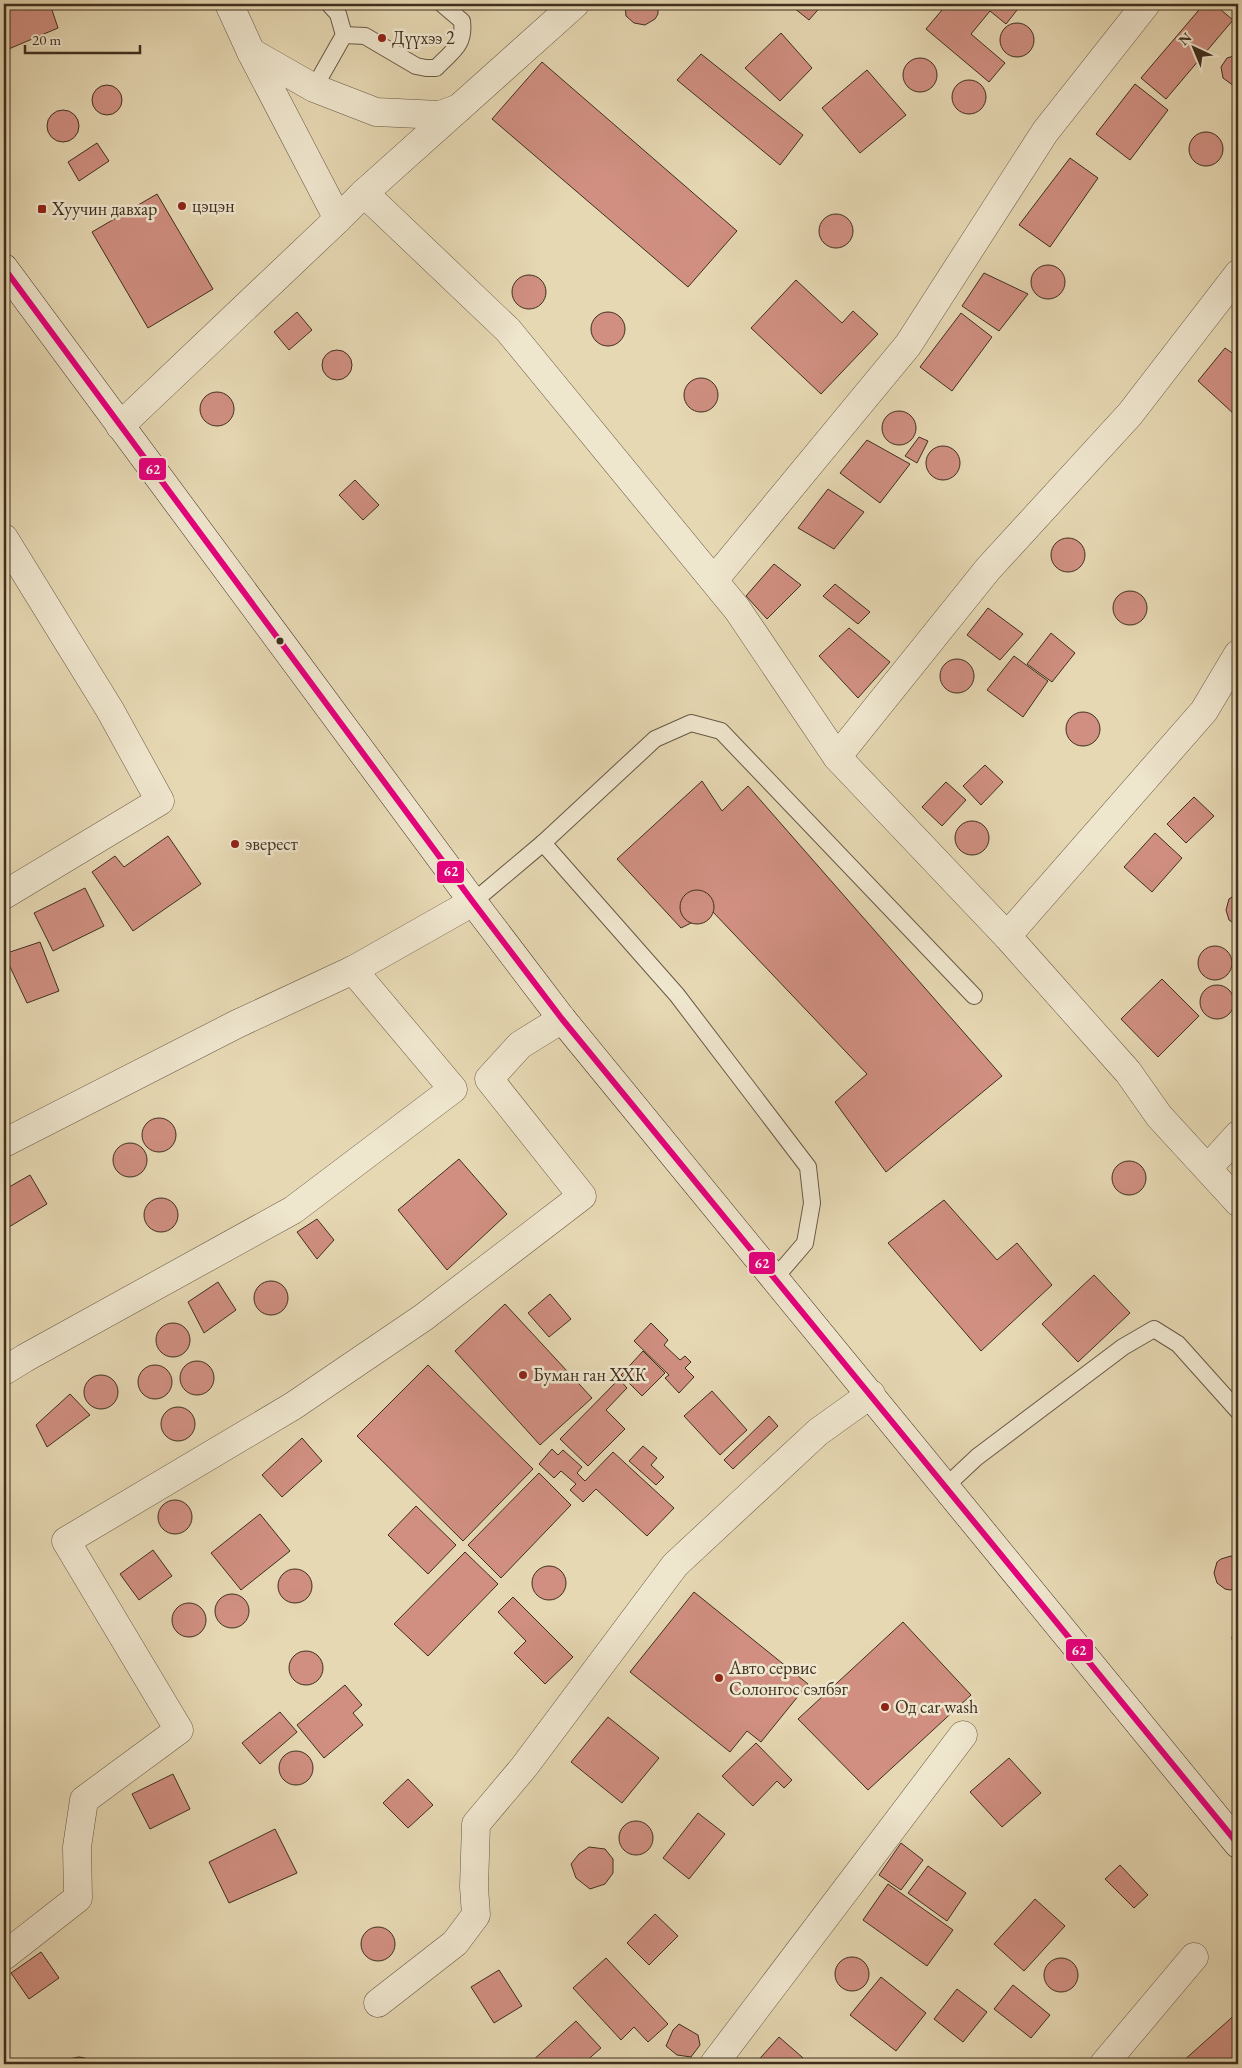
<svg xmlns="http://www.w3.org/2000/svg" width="1242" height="2068" viewBox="0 0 1242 2068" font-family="'EB Garamond',serif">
<rect width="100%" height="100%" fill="#e6d8b3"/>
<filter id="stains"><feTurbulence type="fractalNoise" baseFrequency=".004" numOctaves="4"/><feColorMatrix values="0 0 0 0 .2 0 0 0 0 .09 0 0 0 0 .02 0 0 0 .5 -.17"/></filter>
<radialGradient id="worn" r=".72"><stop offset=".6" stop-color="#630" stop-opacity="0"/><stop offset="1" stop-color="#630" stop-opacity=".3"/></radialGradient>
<g fill="#d08f81" stroke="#3f2f1f">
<polygon points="4,4 50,4 58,28 4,51"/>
<polygon points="625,4 658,4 658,14 655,19 645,25 634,23 626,16"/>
<polygon points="789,4 823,4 809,20"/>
<polygon points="947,4 1020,4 1021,5 1006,24 990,11 971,34 1005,63 989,82 926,29"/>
<polygon points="1204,4 1214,4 1233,20 1166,99 1141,78"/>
<circle cx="1017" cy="40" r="17"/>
<polygon points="781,33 812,68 780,101 745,68"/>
<polygon points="701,54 803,135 780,165 677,80"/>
<polygon points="1237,55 1238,55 1238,86 1234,86 1223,78 1221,67 1227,58"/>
<circle cx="920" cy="75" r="17"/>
<polygon points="542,62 737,231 688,287 492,119"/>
<polygon points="867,70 906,115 860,153 822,108"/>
<circle cx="969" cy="97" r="17"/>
<polygon points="1135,84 1168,110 1130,160 1096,134"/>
<circle cx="107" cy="100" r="15"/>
<circle cx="63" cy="126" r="16"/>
<circle cx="1206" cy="149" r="17"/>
<polygon points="97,143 109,161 79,181 68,162"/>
<polygon points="1070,158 1098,178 1050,247 1019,225"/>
<polygon points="157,194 213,289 148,328 92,232"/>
<circle cx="836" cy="231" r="17"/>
<circle cx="1048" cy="282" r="17"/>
<polygon points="984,273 1028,294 999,331 962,306"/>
<circle cx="529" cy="292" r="17"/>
<polygon points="796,280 842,323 853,311 878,334 821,394 751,328"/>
<polygon points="297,312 312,330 289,350 274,332"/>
<circle cx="608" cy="329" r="17"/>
<polygon points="961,313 992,337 952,391 920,367"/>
<polygon points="1225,348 1238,357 1238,410 1234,414 1198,381"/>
<circle cx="337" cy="365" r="15"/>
<circle cx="701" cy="395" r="17"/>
<circle cx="217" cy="409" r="17"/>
<circle cx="899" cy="428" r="17"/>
<polygon points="919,437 928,441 917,463 905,456"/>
<polygon points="867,440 910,464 880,503 840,473"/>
<circle cx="943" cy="463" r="17"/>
<polygon points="355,480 379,505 363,520 339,495"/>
<polygon points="828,489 864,512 834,549 798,528"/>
<circle cx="1068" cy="555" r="17"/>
<polygon points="774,564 801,585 767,619 746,596"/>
<polygon points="835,584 870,612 858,624 823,596"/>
<circle cx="1130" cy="608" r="17"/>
<polygon points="988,608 1023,634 1000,660 967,635"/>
<polygon points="849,628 890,662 858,698 819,656"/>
<polygon points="1051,633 1075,653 1052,682 1027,664"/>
<polygon points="1014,656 1048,681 1023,717 987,690"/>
<circle cx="957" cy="676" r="17"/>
<circle cx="1083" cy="729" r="17"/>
<polygon points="985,765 1003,782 981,805 963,786"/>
<polygon points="702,781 722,811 748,786 1002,1076 886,1172 835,1102 867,1074 713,912 681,928 617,859"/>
<polygon points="946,782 966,800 942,826 922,807"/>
<polygon points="1194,797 1214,816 1186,843 1167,824"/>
<circle cx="972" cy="838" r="17"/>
<polygon points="1155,833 1182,858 1152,892 1124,867"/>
<polygon points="168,836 201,884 133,931 92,872 115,856 124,867"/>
<polygon points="85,888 104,926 53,951 34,913"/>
<circle cx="697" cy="907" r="17"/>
<polygon points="1238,893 1238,926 1229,920 1226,910 1229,899"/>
<polygon points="40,942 59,991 27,1003 4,954"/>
<circle cx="1215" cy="963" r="17"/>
<polygon points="1162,979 1199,1016 1158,1057 1121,1019"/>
<circle cx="1217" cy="1002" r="17"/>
<circle cx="159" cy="1135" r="17"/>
<circle cx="130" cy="1160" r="17"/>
<polygon points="459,1159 507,1214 447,1270 398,1210"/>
<circle cx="1129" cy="1178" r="17"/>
<polygon points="30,1175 47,1204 4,1230 4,1190"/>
<circle cx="161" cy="1215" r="17"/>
<polygon points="944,1200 997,1260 1017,1243 1052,1285 981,1351 888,1243"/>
<polygon points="317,1219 334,1240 317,1259 297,1232"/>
<polygon points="1094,1275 1130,1313 1078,1362 1042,1324"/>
<circle cx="271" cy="1298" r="17"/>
<polygon points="218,1282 236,1310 204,1333 188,1302"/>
<polygon points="550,1294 571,1319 549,1337 528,1313"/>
<polygon points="505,1304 592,1398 540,1445 455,1351"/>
<polygon points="651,1323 668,1340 664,1345 680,1360 685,1356 691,1362 685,1368 694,1377 679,1393 665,1378 669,1375 634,1341"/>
<circle cx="173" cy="1340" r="17"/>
<polygon points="643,1351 665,1373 642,1396 621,1375"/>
<circle cx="197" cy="1378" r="17"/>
<polygon points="428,1365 533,1469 463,1541 357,1436"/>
<circle cx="155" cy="1382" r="17"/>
<circle cx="101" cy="1392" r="17"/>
<polygon points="619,1379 627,1388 606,1410 625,1429 588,1466 560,1439"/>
<polygon points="712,1391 747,1430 720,1455 684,1416"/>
<polygon points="70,1394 90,1415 47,1447 36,1425"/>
<circle cx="178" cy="1424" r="17"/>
<polygon points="769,1416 778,1426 733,1469 724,1460"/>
<polygon points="302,1438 322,1461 282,1497 262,1475"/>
<polygon points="643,1446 657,1458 651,1465 664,1477 656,1485 629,1461"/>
<polygon points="552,1449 558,1455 563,1450 582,1467 577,1473 585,1481 613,1452 674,1508 647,1536 596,1489 583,1502 570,1490 576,1484 561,1471 554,1478 539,1464"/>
<polygon points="539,1473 571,1505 501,1578 468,1545"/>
<circle cx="175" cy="1517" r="17"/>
<polygon points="416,1506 456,1545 428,1574 388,1535"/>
<polygon points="260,1514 290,1551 241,1590 211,1553"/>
<polygon points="153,1550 172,1576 139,1600 120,1574"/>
<polygon points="465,1552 498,1584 428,1656 394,1624"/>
<polygon points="1231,1556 1238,1558 1238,1588 1230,1590 1225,1589 1217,1583 1214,1573 1217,1562 1221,1559"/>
<circle cx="549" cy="1583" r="17"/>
<circle cx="295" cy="1586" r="17"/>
<polygon points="694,1592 808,1684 761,1742 747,1731 730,1752 630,1672"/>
<circle cx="232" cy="1611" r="17"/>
<polygon points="513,1597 573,1657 545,1684 514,1653 526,1641 498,1612"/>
<circle cx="189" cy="1620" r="17"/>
<polygon points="903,1622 971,1695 868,1790 798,1719"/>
<polygon points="1238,1625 1238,1652 1233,1643 1232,1638 1233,1633"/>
<circle cx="306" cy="1668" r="17"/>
<polygon points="345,1685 362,1705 353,1713 363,1725 324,1758 297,1725"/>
<polygon points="280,1712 297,1732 260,1764 242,1743"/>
<polygon points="608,1717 659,1758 622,1803 571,1762"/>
<polygon points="756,1743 792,1780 784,1788 777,1781 753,1806 722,1776"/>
<circle cx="296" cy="1768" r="17"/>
<polygon points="1009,1758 1041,1793 1002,1827 970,1792"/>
<polygon points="173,1774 190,1809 150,1829 132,1794"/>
<polygon points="408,1779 433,1805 408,1828 383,1803"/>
<polygon points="698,1813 725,1834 689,1879 663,1858"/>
<circle cx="636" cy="1838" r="17"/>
<polygon points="275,1829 297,1873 229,1903 209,1862"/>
<polygon points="901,1843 923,1860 901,1890 879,1875"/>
<polygon points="589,1847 605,1849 613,1859 613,1873 605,1884 590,1889 576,1878 571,1864 579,1854"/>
<polygon points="1120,1865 1148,1895 1134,1908 1105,1879"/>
<polygon points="928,1866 966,1893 947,1921 908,1893"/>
<polygon points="888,1884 953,1930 927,1966 863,1920"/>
<polygon points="1035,1899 1065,1926 1024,1971 994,1944"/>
<polygon points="655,1914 678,1936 649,1965 627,1943"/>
<circle cx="378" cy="1944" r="17"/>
<polygon points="41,1952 59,1978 29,1999 11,1973"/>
<circle cx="852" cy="1974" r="17"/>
<polygon points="606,1958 668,2024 648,2042 634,2027 621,2040 573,1988"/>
<circle cx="1061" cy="1975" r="17"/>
<polygon points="499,1970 522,2006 494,2023 471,1987"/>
<polygon points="881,1977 926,2013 896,2051 850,2015"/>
<polygon points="1013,1985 1050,2015 1031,2038 994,2009"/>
<polygon points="957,1989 987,2012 963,2042 934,2019"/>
<polygon points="1238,2012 1238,2064 1184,2064 1182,2062"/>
<polygon points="576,2021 601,2048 583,2064 533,2064 531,2062"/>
<polygon points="679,2024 698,2035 700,2045 691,2057 677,2055 666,2046 673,2030"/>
<polygon points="779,2037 810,2064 755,2064"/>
<polygon points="79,2057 85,2058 92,2064 65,2064 73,2058"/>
</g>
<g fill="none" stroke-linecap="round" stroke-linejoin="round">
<defs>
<g id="lane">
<path d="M344 35 365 36 416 66 426 68H436C452 51 465 46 462 21L442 4"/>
<polyline points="314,88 344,35 338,14 329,4"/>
<polyline points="543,843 655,739 691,723 721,731 974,996"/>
<polyline points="473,902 543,843 677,995 808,1167 812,1203 805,1243 775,1278"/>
<polyline points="946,1486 977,1457 1123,1347 1154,1329 1178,1344 1238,1411"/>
</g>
<g id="street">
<polyline points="251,52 314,88 376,112 440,115 459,108"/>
<polyline points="364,193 575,4"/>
<polyline points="338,219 364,193 508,330 737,609 837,757 1007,936 1128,1072 1159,1116 1238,1202"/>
<polyline points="120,426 338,219 251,52 229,4"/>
<polyline points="4,538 110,710 160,801 4,895"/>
<polyline points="714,580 908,345 1045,132 1146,4"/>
<polyline points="837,757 988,569 1130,414 1238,274"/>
<polyline points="1007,936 1204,711 1238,654"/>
<polyline points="4,1143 237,1024 353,970 473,902"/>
<polyline points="1208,1168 1238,1135"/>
<polyline points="4,1371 25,1358 293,1210 453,1089 353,970"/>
<polyline points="4,1956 78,1898 77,1847 84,1800 179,1730 66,1541 293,1406 424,1317 582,1196 489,1079 520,1045 562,1019"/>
<polyline points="378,2003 455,1943 476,1915 474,1887 476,1824 524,1767 675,1565 818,1432 871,1394"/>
<polyline points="714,2064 963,1735"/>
<polyline points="1104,2064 1194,1957"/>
</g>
<polyline id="secondary" points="4,268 473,902 562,1019 1238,1844"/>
</defs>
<use href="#lane" stroke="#695944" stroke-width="18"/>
<use href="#street" stroke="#695944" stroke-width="29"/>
<use href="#secondary" stroke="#3f2f1f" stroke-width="29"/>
<use href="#lane" stroke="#efe6ce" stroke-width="16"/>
<use href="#street" stroke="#efe6ce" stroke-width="28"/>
<use href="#secondary" stroke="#efe6ce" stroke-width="28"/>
<defs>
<polyline id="bus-1" points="4,268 473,902 562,1019 1238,1844"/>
</defs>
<use href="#bus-1" stroke="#efe6ce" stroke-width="10"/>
<use href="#bus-1" stroke="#e5007d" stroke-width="6"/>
</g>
<g fill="#8f2418" stroke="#efe6ce" stroke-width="2">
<circle cx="382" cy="38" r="5"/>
<circle cx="182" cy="206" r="5"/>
<rect x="37" y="204" width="10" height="10" rx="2.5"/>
<circle cx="235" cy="844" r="5"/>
<circle cx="523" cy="1375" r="5"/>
<circle cx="719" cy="1678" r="5"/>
<circle cx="885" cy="1707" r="5"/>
</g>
<circle fill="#3f2f1f" stroke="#efe6ce" stroke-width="2" cx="280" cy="641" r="4.5"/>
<g text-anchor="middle" stroke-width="5" stroke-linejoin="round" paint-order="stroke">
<g font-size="18" fill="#3f2f1f" stroke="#efe6ce" text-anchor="start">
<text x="392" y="44">Дүүхээ 2</text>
<text x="192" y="212">цэцэн</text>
<text x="52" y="215">Хуучин давхар</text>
<text x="245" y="850">эверест</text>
<text x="533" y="1381">Буман ган ХХК</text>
<text x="729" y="1674">Авто сервис<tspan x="729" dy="21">Солонгос сэлбэг</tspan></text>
<text x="895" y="1713">Од car wash</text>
</g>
</g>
<g stroke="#efe6ce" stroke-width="2">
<rect x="138" y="457" width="29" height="24" rx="5" fill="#e5007d"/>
<rect x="436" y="860" width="29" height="24" rx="5" fill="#e5007d"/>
<rect x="748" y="1251" width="28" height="24" rx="5" fill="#e5007d"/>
<rect x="1065" y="1638" width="29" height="24" rx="5" fill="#e5007d"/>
</g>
<g font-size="14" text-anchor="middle" font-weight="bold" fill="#fff">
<text x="153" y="474">62</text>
<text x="451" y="876">62</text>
<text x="762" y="1268">62</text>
<text x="1079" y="1655">62</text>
</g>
<rect width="1242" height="2068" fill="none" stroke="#e6d8b3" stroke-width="20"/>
<rect x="5" y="5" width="1232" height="2058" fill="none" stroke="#3f2f1f" stroke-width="2.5"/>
<rect x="10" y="10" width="1222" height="2048" fill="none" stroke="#3f2f1f"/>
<g transform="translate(1194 48) rotate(316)" stroke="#efe6ce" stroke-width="4" paint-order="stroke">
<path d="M0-4L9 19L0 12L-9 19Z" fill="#3f2f1f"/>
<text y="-8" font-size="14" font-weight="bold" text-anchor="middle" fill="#3f2f1f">N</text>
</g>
<path d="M25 45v8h115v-8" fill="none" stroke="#3f2f1f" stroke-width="2.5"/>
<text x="32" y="45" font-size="15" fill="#3f2f1f" stroke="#efe6ce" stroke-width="4" paint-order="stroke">20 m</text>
<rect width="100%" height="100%" filter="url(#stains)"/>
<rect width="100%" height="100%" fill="url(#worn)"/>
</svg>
